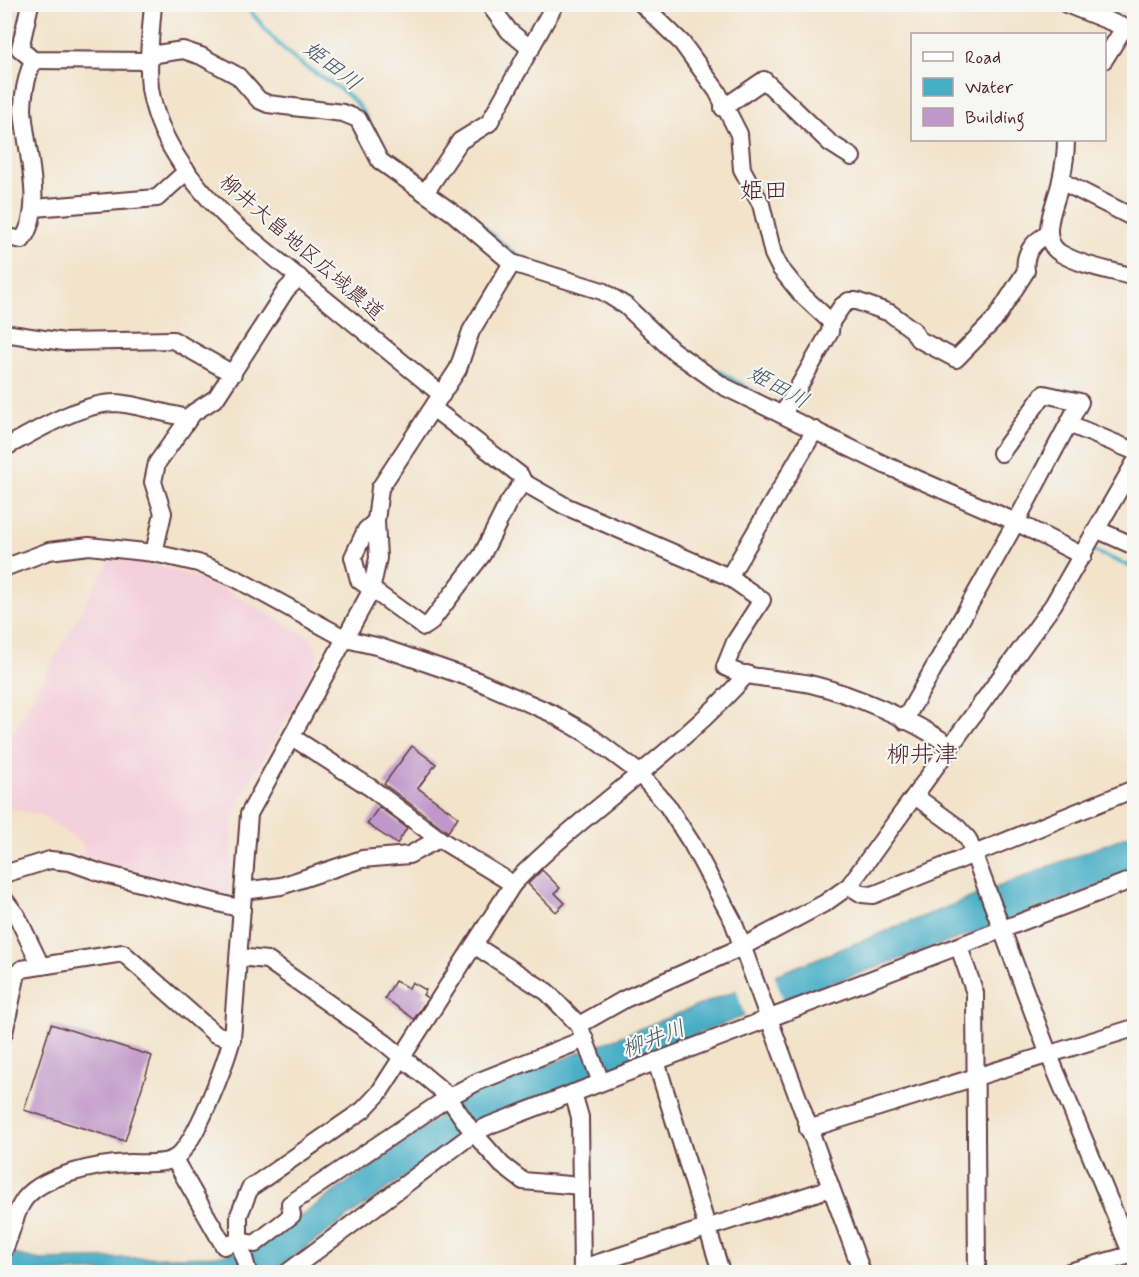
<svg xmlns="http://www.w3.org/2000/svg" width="1139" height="1277" viewBox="0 0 1139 1277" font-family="Mynerve,'Klee One',sans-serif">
<rect width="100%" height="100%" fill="#f6f6f2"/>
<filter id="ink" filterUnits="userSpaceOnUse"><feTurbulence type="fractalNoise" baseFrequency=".0167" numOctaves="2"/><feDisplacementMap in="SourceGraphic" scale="12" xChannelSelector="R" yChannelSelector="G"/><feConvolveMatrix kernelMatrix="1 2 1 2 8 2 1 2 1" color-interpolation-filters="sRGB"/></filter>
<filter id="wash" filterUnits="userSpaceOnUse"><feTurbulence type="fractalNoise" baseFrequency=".008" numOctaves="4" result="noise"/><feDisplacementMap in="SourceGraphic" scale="24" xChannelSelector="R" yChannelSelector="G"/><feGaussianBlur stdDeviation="1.35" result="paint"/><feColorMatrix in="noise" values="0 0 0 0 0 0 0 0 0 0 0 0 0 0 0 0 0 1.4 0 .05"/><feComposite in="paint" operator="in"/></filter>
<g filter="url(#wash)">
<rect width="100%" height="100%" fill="#f2e3ca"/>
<polygon fill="#f4cfdc" points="110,559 157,565 215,584 307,636 316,646 318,656 315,669 242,795 233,821 228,900 106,867 81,858 84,844 41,815 5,807 5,747"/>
<polygon fill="#46aec6" stroke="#486678" stroke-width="1.5" points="1134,833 1134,873 999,924 786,999 483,1120 273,1271 4,1272 4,1252 40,1260 217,1256 258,1247 465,1098"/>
<polygon fill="#f2e3ca" points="774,973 784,1003 745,1017 736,988"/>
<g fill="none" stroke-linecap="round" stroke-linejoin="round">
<g stroke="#46aec6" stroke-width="4">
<path d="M245 4C260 23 277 45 296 60 325 83 356 89 371 128"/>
<polyline points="437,191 464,209 513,253 526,259"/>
<polyline points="612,288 631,300"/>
<polyline points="702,362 758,394"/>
<polyline points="880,454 959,488"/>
<polyline points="1091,550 1134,568"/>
</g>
</g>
<g id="blocks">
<g fill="#c097c8">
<polygon points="412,746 436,764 418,788 458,817 448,832 384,784"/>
<polygon points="379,807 407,828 397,844 367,824"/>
<polygon points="542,870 560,888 555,893 565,903 556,912 528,884"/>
<polygon points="395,981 409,988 412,982 426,990 423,995 428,998 414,1019 385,998"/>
<polygon points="51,1024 152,1056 125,1141 24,1110"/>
</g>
</g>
</g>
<g filter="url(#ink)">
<use href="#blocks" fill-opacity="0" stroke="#633c43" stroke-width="1.5"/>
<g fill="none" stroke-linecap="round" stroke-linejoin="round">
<defs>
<g id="minor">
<polyline points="30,4 20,49 33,60 150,61"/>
<path d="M153 4C151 32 147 61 150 88 158 143 198 191 237 227L442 395"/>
<polyline points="489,4 509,31 531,49"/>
<polyline points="642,4 682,43 717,91 739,134 742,169 761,204 773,254 780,268 801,294 831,322 830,332 783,414"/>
<polyline points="1066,4 1134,31"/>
<polyline points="150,55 183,50 201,56 238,76 259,100 268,104 343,113 358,119 380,161 453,213 512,263 602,291 626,306 672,350 723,386 883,464 1016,522 1083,556"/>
<polyline points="1104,60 1124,28"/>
<polyline points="723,108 764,80 830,143 852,157"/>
<path d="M1066 140C1066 153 1064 167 1061 180 1058 200 1036 238 1060 253 1082 266 1110 270 1134 277"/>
<polyline points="1061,181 1134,218"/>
<polyline points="425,193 460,141 489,123 555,4"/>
<polyline points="34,208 157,198 187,171"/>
<path d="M4 236 22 240C46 208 25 148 23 109 23 92 27 76 33 60"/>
<path d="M831 322 842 306 849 301H856L890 313 913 330 918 339 956 359 996 318 1026 271C1023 254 1034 240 1049 234"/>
<polyline points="4,333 64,342 173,340 233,374"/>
<path d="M434 409 520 475 523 482 565 506 729 577 762 600 735 642 725 667C750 680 782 678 810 684 853 694 913 720 949 745"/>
<polyline points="1069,424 1134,451"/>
<path d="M4 448C34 432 81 403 115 403 136 404 158 412 179 416L187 420"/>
<polyline points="376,521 366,530 353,557 359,580 424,627 430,623 482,555 508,503 523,482"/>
<polyline points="1098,530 1134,546"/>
<polyline points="154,553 163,513 153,482 157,463 193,413 216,398 286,290 299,277"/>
<polyline points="4,568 49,551 89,546 154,553 198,563 235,578 346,639 380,647 473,679 551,713 586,733 638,772 667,805 692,844 733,921 862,1272"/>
<polyline points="729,577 815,430"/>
<polyline points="904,721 1016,522 1080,402 1044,394 1001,453"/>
<polyline points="292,737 371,788 439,839 513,884"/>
<polyline points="915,796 956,826 968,839 1049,1055 1132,1255"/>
<polyline points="4,874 50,860 70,862 101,873 242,909"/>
<polyline points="849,886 862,894 873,895 1134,789"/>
<polyline points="244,891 281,886 362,859 409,855 439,839"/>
<polyline points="4,899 17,916 41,966 123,953 215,1034 232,1039"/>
<polyline points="474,945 547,992 579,1025 601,1082"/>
<polyline points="959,947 975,993 977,1272"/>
<polyline points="239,957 267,960 385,1043 446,1094 471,1130 502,1165 523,1181 581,1186"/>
<polyline points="579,1025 625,999 742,947 825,903 849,886 1053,605 1134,464"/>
<polyline points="4,1033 17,973 22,969 41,966"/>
<polyline points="656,1061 721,1272"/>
<polyline points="573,1093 580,1117 582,1272"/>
<polyline points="808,1129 1134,1028"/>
<polyline points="174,1159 224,1246 239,1241 255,1244 292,1215 290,1204 449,1097 477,1082 585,1039"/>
<path d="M4 1250C11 1235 14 1216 22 1203 38 1175 100 1164 130 1163 144 1163 164 1165 175 1158 196 1144 225 1064 232 1039L249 814 371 591 378 558 376 521 380 488 458 369 471 331 512 263"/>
<polyline points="582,1268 831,1188"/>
<path d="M248 1272 239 1241V1215L250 1188 363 1110 379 1093 513 884C586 809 678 753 747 674"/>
<polyline points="288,1272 474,1133 490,1125 1134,879"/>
<polyline points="1069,1272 1134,1254"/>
</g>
</defs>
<use href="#minor" stroke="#633c43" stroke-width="20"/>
<use href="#minor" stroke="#fff" stroke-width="16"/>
</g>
</g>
<g text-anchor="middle" stroke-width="4.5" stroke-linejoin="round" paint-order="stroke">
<g font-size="21" fill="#4a1f2b" stroke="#f6f6f2">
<text transform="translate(302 247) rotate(41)" y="7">柳井大畠地区広域農道</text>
</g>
<g font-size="22" font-style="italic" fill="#485869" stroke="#f6f6f2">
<text transform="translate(333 65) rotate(38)" y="8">姫田川</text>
<text transform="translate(779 386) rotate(29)" y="8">姫田川</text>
<text transform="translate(653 1038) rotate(-21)" y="8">柳井川</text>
</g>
<g font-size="24" fill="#4a1f2b" stroke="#f6f6f2">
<text x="764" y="198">姫田</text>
<text x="922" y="762">柳井津</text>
</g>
</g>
<rect width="1139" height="1277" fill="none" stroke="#f6f6f2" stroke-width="24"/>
<rect x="911" y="33" width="195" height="108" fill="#f6f6f2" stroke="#b1a0a2" stroke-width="1.5"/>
<rect x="923" y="52" width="30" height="9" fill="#ffffff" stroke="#b1a0a2" stroke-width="1.5"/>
<text x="965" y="63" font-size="18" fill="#4a1f2b">Road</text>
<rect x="923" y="78" width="30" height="18" fill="#46aec6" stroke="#b1a0a2" stroke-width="1.5"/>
<text x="965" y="93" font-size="18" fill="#4a1f2b">Water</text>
<rect x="923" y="108" width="30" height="18" fill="#c097c8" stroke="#b1a0a2" stroke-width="1.5"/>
<text x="965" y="123" font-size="18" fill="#4a1f2b">Building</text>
</svg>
